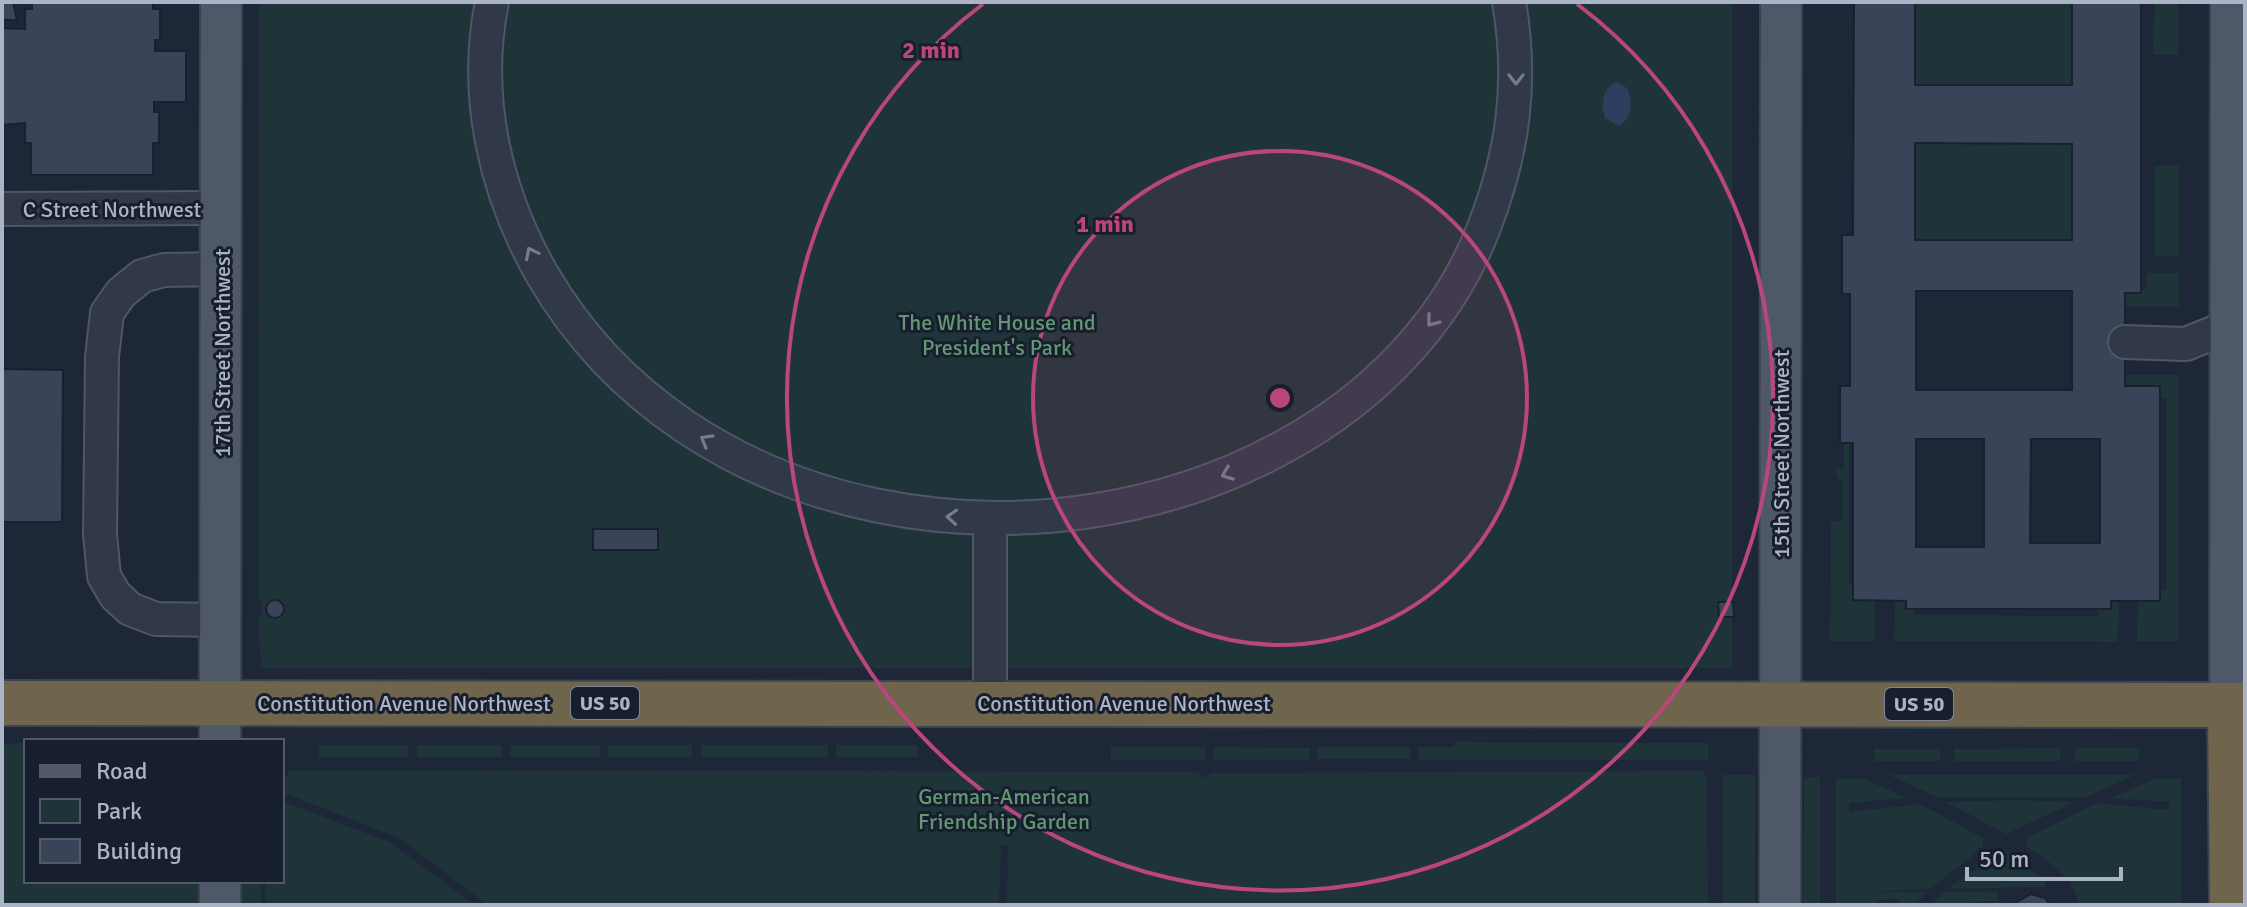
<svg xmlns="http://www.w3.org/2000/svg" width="2247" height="907" viewBox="0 0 2247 907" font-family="Signika,sans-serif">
<rect width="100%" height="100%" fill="#1d2738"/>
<g fill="#1f3439">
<polygon points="259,2 1732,2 1732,668 261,668 258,616 261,615 261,602 258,601"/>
<rect x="1915" y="2" width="157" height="83"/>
<polygon points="2154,2 2178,2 2178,55 2153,55"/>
<polygon points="1915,143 2072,144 2072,240 1915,240"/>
<rect x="2154" y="166" width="25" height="90"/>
<polygon points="2147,273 2179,273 2179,306 2125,306 2125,293 2147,289"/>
<polygon points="2125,375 2178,375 2178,641 2137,641 2138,601 2160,601 2160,591 2166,590 2166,399 2160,398 2160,386 2125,386"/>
<polygon points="1844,443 1849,443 1849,584 1853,584 1854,600 1875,600 1875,641 1830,641 1831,521 1842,521 1842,480 1838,479 1834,469 1844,469"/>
<polygon points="1895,601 1906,601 1906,609 1914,609 1914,615 2098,616 2099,609 2110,609 2111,601 2119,601 2118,642 1894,641"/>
<polygon points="1455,742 1708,743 1708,760 1418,760 1418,747 1454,747"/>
<polygon points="26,743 26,881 261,881 261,905 2,905 2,744"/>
<polygon points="318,745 408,745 408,757 319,757"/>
<rect x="417" y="745" width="85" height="12"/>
<rect x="510" y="745" width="90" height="12"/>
<rect x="608" y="745" width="84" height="12"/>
<rect x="701" y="745" width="127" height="12"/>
<rect x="836" y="745" width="82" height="12"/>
<rect x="1111" y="747" width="94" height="13"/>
<polygon points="1214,747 1310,748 1310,760 1214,760"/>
<rect x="1317" y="747" width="93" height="12"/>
<polygon points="2060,748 2060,761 1954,761 1954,749"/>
<rect x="2075" y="748" width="64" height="13"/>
<rect x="1874" y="749" width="66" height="12"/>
<polygon points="288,770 1192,772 1201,773 1202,778 1213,773 1703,771 1704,777 1707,777 1708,905 1007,905 1008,845 1001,845 999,905 488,905 399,838 282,792 282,777 287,777"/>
<rect x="1723" y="775" width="32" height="130"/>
<polygon points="1889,775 2135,775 2086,797 1937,797"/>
<polygon points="1820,777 1820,905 1803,905 1804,778"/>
<polygon points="1836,778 1862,778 1907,798 1849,803 1849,812 1920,804 1983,838 1983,847 1930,889 1863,892 1927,892 1915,905 1899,905 1899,899 1877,900 1876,905 1836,905"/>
<path d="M2157 778H2181V905H2079C2075 878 2048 861 2027 847V838L2097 803 2169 810V802L2111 798Z"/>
<polygon points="2016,800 2075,802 2006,834 1946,802"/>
<polygon points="282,801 389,842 475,905 266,905 265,881 282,881"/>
<polygon points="2004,849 2045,880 2046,887 1947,889"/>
<polygon points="1998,891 1998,901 1970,902 1982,905 1931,905 1943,892"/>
</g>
<path fill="#2d3e5f" d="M1616 82 1627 88C1633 102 1632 117 1619 126L1605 118C1601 104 1601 90 1616 82Z"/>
<g fill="#394459" stroke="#19202f" stroke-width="2" fill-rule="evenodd">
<polygon points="2,2 13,2 17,20 2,20"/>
<polygon points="32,2 153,2 153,9 160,9 160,40 155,40 155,51 186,51 186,102 154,102 154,112 159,112 159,143 153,143 153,175 31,175 31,143 25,143 25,123 2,125 2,28 25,29 25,9 32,9"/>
<path d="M1854 2H1915V85H2072V2H2141V293H2125V386H2160V601H2111V609H1906V601L1853 600V443H1840V386H1850V294H1842V235H1853ZM1915 143 2072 144V240H1915ZM1916 291H2072V390H1916ZM1916 439H1984V547H1916ZM2031 439H2100V543H2030Z"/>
<polygon points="2,369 63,370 62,522 2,522"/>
<rect x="593" y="529" width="65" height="21"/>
<circle cx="275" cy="609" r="9"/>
<polygon points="1718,602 1733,602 1734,617 1719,617"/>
<polygon points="2031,894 2045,898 2050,905 2012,905"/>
</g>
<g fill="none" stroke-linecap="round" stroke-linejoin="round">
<defs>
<g id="minor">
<path d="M492 2C473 96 495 192 542 274 688 527 1041 581 1285 446 1373 398 1446 324 1483 230 1513 154 1523 83 1509 2"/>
<polyline points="2,209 222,208"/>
<polyline points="2125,342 2186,344 2245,320"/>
<polyline points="220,620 156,619 130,609 115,595 104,576 100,534 102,357 107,313 121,293 142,276 164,270 222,269"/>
<polyline points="990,702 990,519"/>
</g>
<g id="major">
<polyline points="2230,705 2231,2"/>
<polyline points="220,741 221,2"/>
<polyline points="220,905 220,881"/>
<polyline points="1780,905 1781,2"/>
</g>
<g id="highway">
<polyline points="2,703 2245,705"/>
<polyline points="2230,705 2232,905"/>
</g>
</defs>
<use href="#minor" stroke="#4f5667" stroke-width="36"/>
<use href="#major" stroke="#3b4252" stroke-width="44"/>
<use href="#highway" stroke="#3c4353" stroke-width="48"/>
<use href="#minor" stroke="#313949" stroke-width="32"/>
<use href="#major" stroke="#4f5869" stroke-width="40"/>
<use href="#highway" stroke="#6f654d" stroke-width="44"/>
</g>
<defs><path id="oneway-chevron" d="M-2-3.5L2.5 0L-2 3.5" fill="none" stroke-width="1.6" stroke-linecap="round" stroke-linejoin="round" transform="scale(2)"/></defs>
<g stroke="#747c8e">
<use href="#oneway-chevron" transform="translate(1516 79) rotate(90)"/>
<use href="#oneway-chevron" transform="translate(531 253) rotate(-117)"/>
<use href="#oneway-chevron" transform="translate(1432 321) rotate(128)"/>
<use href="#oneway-chevron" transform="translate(706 440) rotate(-150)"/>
<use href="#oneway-chevron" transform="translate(1227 474) rotate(159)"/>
<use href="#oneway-chevron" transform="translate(952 517) rotate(-176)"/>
</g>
<circle cx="1280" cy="398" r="247" fill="#bb467b" fill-opacity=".12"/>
<g fill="none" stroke="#bb467b" stroke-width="4">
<circle cx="1280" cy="398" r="247"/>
<path d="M1577 4A493 493 0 1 1 983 4"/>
</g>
<g text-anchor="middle" stroke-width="6" stroke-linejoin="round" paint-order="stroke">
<g fill="#171e2d" stroke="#7f8698" stroke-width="2">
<rect x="571" y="687" width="68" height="32" rx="6"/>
<rect x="1885" y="688" width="68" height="32" rx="6"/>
</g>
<g font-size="20" font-weight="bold" fill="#abb3c6">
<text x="605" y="710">US 50</text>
<text x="1919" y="711">US 50</text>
</g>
<g font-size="22" fill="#abb3c6" stroke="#171e2d">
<text x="112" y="217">C Street Northwest</text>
<text transform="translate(222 353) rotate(-90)" y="8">17th Street Northwest</text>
<text transform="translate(1781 454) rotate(-90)" y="8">15th Street Northwest</text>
<text x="404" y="711">Constitution Avenue Northwest</text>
<text x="1124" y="711">Constitution Avenue Northwest</text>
</g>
<g font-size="22" fill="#619872" stroke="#171e2d">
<text x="997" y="330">The White House and<tspan x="997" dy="25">President's Park</tspan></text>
<text x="1004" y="804">German-American<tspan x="1004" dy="25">Friendship Garden</tspan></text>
</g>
</g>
<circle cx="1280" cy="398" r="12" fill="#bb467b" stroke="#171e2d" stroke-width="4"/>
<g font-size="24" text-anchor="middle" font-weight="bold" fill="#bb467b" stroke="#171e2d" stroke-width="6" stroke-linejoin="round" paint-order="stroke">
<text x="931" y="58">2 min</text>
<text x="1105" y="232">1 min</text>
</g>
<rect width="2247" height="907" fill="none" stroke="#abb3c6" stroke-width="8"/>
<rect x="24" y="739" width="260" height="144" fill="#171e2d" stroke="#525a6a" stroke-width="2"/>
<rect x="40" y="765" width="40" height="12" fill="#4f5869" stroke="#525a6a" stroke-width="2"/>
<text x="96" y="779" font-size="24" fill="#abb3c6">Road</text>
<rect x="40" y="799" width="40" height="24" fill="#1f3439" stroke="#525a6a" stroke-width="2"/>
<text x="96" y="819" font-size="24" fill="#abb3c6">Park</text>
<rect x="40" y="839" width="40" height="24" fill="#394459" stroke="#525a6a" stroke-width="2"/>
<text x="96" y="859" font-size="24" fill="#abb3c6">Building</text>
<path d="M1967 867v12h154v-12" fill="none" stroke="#abb3c6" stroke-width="4"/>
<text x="1979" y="867" font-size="24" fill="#abb3c6" stroke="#171e2d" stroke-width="6" paint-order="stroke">50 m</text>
</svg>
